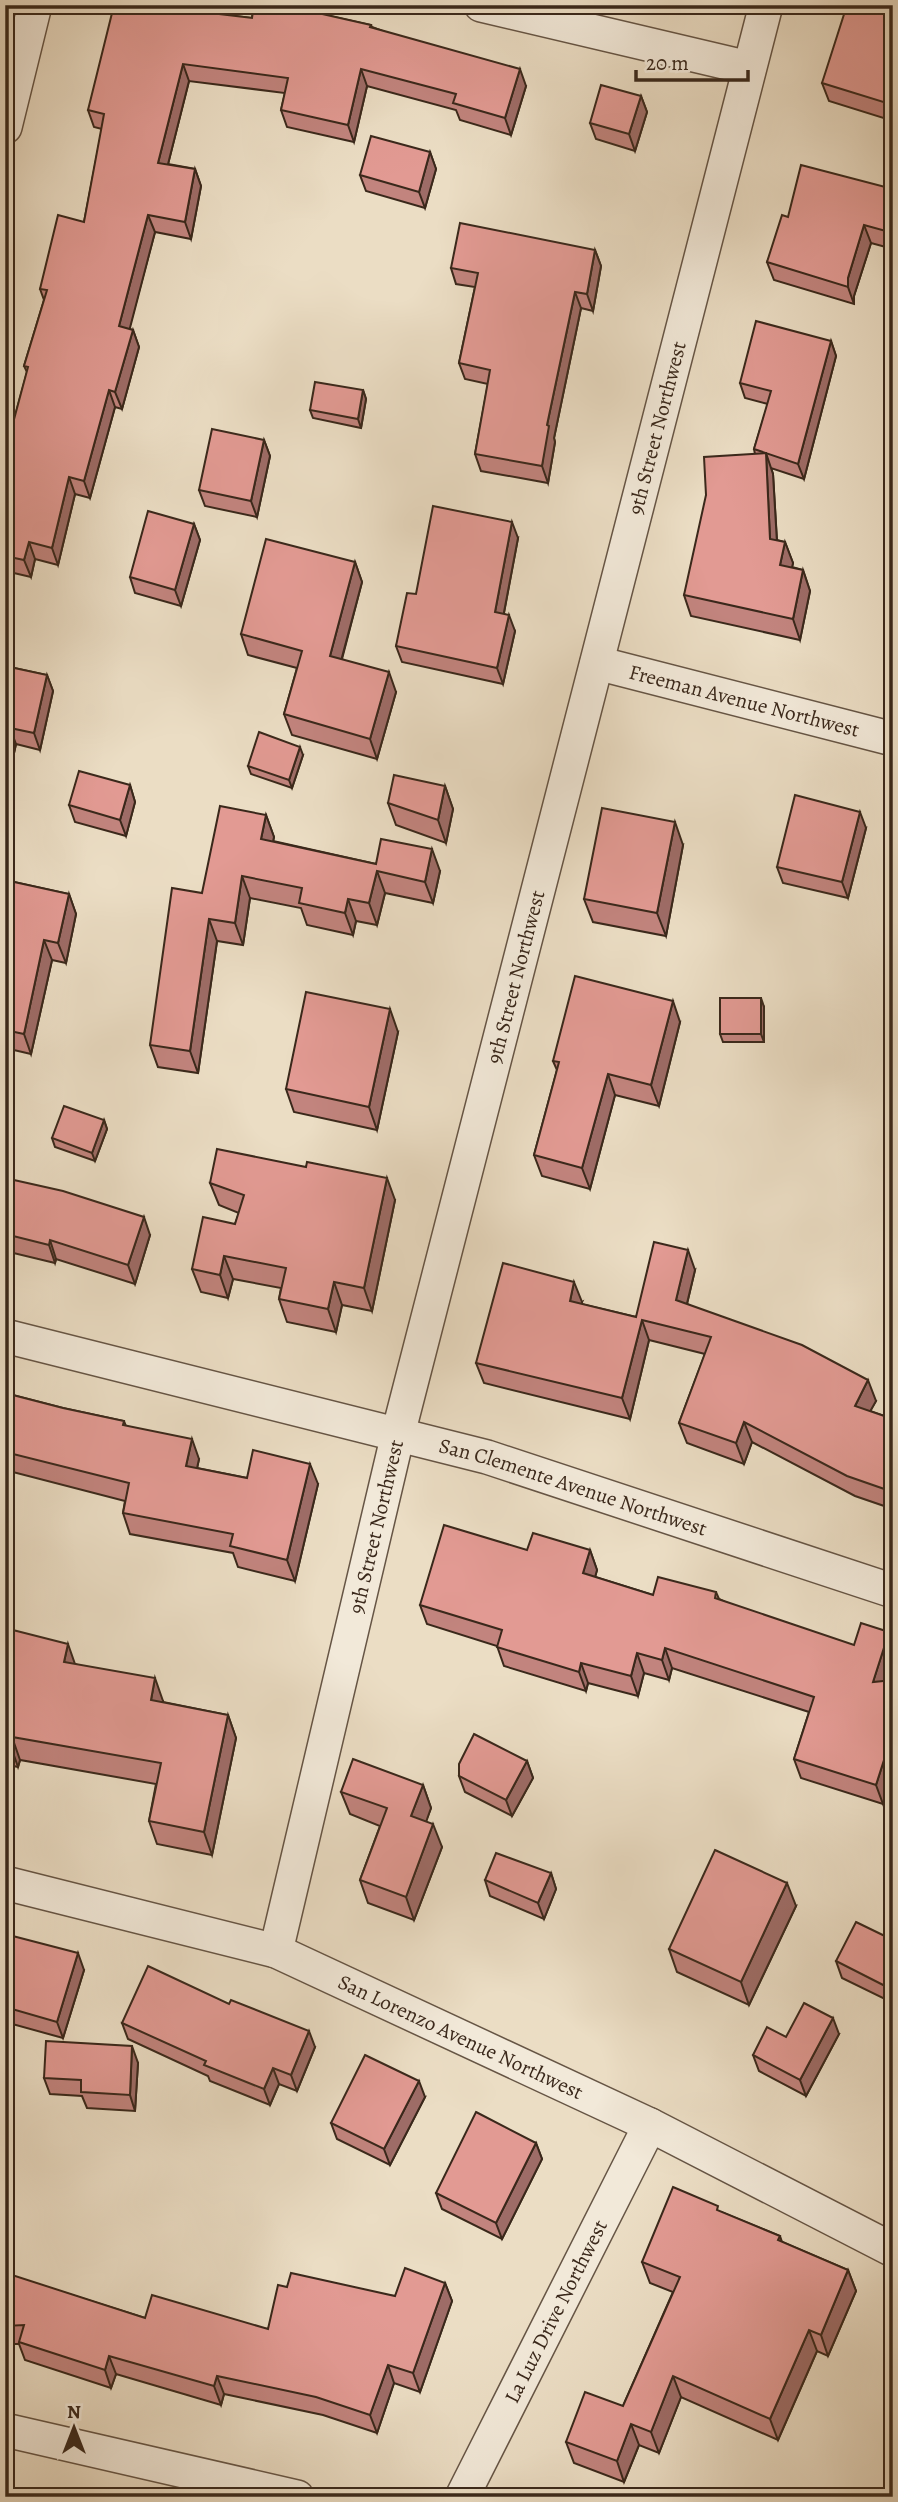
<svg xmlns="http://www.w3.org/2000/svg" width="898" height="2502" viewBox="0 0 898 2502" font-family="Alegreya,serif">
<rect width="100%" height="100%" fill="#ebddc4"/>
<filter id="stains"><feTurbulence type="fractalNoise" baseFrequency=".00286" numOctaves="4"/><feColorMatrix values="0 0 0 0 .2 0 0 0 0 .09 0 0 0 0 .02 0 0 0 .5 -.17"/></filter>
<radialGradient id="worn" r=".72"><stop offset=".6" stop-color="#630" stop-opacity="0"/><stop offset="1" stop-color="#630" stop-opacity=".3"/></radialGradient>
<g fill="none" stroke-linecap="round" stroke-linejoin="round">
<defs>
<g id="minor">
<polyline points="481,5 749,68"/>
<polyline points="5,127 35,5"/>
<path id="s1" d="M597 663 893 739"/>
<path id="s2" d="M5 1336 487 1457 893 1591"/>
<path id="s3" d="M5 1883 276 1951 650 2125 893 2250"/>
<path id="s4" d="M276 1951 398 1434 766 5"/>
<polyline points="5,2430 297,2497"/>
<path id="s5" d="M462 2497 650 2125"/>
</g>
</defs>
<use href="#minor" stroke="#665545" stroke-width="36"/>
<use href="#minor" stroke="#f2e9d9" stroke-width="33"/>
</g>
<g fill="#c2847e" stroke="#3a281b" stroke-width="2">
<polygon points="197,5 195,11 252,18 254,5 294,5 294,8 371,25 372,27 526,86 511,135 460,120 456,110 367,86 354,142 287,127 281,110 285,93 189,81 168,164 195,169 201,186 191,239 155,232 129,329 133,330 139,347 122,409 115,407 90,498 75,494 58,565 35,559 31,577 5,571 5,453 27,372 24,366 44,300 40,289 84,222 102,129 94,127 88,110"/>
<polygon points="893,5 893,121 829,101 822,83"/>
<polygon points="641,96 647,112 635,151 596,139 590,123"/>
<polygon points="430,152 436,169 425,208 366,191 360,175"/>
<polygon points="893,189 893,249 871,243 854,296 854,304 774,280 767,262 788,217"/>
<polygon points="595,250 601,266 593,311 581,308 554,438 555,442 548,483 481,471 475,454 488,384 465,379 459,363 475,287 456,284 451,268"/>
<polygon points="831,341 836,356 804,479 771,468 773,474 777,540 785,542 793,563 792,567 803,570 810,591 800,640 691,616 684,595 755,454 754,449 768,404 745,398 740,383"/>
<polygon points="363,390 366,399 361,428 313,418 310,410"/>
<polygon points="264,440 270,456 257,517 205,506 199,490"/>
<polygon points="194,524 200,540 181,606 135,593 130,577"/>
<polygon points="518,538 504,613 515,631 503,684 402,662 396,646 416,594"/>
<polygon points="355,562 362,582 342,659 396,692 377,759 292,735 284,714 297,668 248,655 241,634"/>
<polygon points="5,666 47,675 53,691 40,750 16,744 5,794"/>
<polygon points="303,755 292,788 251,774 248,766"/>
<polygon points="130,785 135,802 126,836 75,822 69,805"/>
<polygon points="445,786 453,809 446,843 396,825 388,803"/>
<polygon points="266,815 274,837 273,841 376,864 440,871 433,903 385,893 377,925 356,921 353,935 307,925 301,908 250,898 243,945 217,941 198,1073 158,1067 150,1045 202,893"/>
<polygon points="866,828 848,898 783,883 777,867"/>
<polygon points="683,845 666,936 593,922 584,899"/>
<polygon points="5,880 69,894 76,914 66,963 52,960 31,1054 5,1048"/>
<polygon points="764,1007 764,1042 723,1042 720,1034"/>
<polygon points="680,1022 659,1106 615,1095 590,1189 542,1176 534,1155 557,1070 553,1061"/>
<polygon points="398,1032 377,1130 294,1112 286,1089"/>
<polygon points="104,1120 107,1129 95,1161 55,1147 52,1138"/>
<polygon points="5,1178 150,1235 135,1284 56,1259 55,1263 5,1251"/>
<polygon points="210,1183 395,1200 372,1311 342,1305 336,1332 287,1322 279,1299 281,1288 233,1279 228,1298 201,1292 192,1269 235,1224 239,1213 219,1205"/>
<polygon points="695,1270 687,1304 876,1401 870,1411 893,1419 893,1509 855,1496 752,1442 744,1464 687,1443 679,1423 705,1354 649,1340 630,1419 484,1383 476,1363 582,1302 581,1304 636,1317"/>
<polygon points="5,1393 63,1408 124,1421 126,1426 199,1459 197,1468 247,1478 318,1484 295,1581 238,1567 233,1553 130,1534 123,1513 125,1501 5,1470"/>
<polygon points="527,1550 590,1550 597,1570 595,1577 653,1595 716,1592 719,1599 887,1681 893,1680 893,1780 891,1780 883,1804 801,1778 794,1759 809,1712 672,1668 669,1680 644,1673 638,1696 588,1683 586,1691 504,1666 497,1646 427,1624 420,1605"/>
<polygon points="5,1628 75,1664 163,1701 163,1702 228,1715 236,1738 212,1855 157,1844 149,1821 156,1784 20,1760 18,1767 5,1764"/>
<polygon points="527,1761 533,1778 512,1816 465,1792 459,1776"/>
<polygon points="423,1785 431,1808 426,1821 442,1847 414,1920 368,1903 360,1880 380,1826 350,1814 341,1792"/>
<polygon points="551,1873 556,1889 544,1919 490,1896 485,1880"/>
<polygon points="796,1906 749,2005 677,1972 669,1949"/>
<polygon points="5,1934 84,1970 63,2038 5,2022"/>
<polygon points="893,1940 893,2003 842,1978 836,1961"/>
<polygon points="122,2023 315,2047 297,2091 279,2084 270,2105 210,2081 208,2076 128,2039"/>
<polygon points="839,2034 806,2096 759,2071 753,2055 786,2037"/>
<polygon points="138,2063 135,2111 87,2108 82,2096 50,2094 44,2078"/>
<polygon points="425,2097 390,2165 337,2139 331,2123"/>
<polygon points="536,2143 542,2159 502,2239 442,2209 436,2193"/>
<polygon points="721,2212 780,2236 782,2242 848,2270 856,2291 828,2356 817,2351 778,2440 681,2397 659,2453 639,2445 624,2482 574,2463 566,2442 623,2406 673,2292 650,2283 642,2262"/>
<polygon points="5,2274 145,2318 268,2329 287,2287 395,2296 445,2283 452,2301 420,2392 394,2383 377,2433 323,2415 224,2394 221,2405 116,2374 111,2388 25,2360 19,2344 5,2344"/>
</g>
<g fill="#9e6c67" stroke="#3a281b" stroke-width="2">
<polygon points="186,5 197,5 190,27 184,10"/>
<polygon points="183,64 189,81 164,180 158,163"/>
<polygon points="361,69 367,86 354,142 348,125"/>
<polygon points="520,69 526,86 511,135 505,118"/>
<polygon points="641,96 647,112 635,151 629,134"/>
<polygon points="430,152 436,169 425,208 419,192"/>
<polygon points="195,169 201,186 191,239 185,222"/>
<polygon points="148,215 155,232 126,343 119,326"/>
<polygon points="864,225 871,243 854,296 854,304 848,287 848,278"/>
<polygon points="595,250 601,266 593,311 587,294"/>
<polygon points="575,292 581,308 554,438 555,442 548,483 542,466 547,425"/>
<polygon points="133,330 139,347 122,409 115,392"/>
<polygon points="831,341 836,356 804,479 798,464"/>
<polygon points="109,390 115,407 90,498 84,481"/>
<polygon points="363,390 366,399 361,428 358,419"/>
<polygon points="264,440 270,456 257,517 251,501"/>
<polygon points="766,453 773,474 778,560 770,539"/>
<polygon points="69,477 75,494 58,565 52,548"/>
<polygon points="512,522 518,538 501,628 495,612"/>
<polygon points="194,524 200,540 181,606 175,590"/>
<polygon points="29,542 35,559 31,577 24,560"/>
<polygon points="785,542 793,563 788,586 780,565"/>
<polygon points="355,562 362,582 337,676 330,656"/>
<polygon points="803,570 810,591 800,640 793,619"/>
<polygon points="509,615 515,631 503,684 497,668"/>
<polygon points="389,672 396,692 377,759 370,739"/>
<polygon points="47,675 53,691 40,750 34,733"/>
<polygon points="10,728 16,744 5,794 5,749"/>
<polygon points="300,747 303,755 292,788 289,780"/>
<polygon points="130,785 135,802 126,836 120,820"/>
<polygon points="445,786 453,809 446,843 438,820"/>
<polygon points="860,812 866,828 848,898 842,882"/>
<polygon points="266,815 274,837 269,861 261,839"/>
<polygon points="675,822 683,845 666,936 657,913"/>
<polygon points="432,849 440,871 433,903 425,882"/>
<polygon points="377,871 385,893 377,925 369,903"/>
<polygon points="242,876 250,898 243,945 235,923"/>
<polygon points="69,894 76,914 66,963 58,943"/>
<polygon points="348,899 356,921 353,935 345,913"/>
<polygon points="209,919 217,941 198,1073 190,1051"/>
<polygon points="44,940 52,960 31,1054 24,1034"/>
<polygon points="761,998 764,1007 764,1042 761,1034"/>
<polygon points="673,1001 680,1022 659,1106 651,1085"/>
<polygon points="390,1009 398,1032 377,1130 369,1107"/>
<polygon points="608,1074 615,1095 590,1189 582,1168"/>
<polygon points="104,1120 107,1129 95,1161 92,1153"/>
<polygon points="387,1178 395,1200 372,1311 364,1288"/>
<polygon points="144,1217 150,1235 135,1284 128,1265"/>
<polygon points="50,1240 56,1259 55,1263 49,1245"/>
<polygon points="688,1250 695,1270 683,1320 676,1300"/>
<polygon points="224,1256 233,1279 228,1298 220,1275"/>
<polygon points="334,1282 342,1305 336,1332 328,1309"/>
<polygon points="574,1282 582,1302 577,1321 570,1301"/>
<polygon points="642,1320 649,1340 630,1419 622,1398"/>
<polygon points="868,1380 876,1401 862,1426 855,1406"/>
<polygon points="744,1422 752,1442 744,1464 736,1443"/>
<polygon points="192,1439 199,1459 193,1487 186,1466"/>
<polygon points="310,1464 318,1484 295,1581 287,1560"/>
<polygon points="590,1550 597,1570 591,1592 583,1573"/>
<polygon points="889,1632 893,1642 893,1662 880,1702 873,1682"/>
<polygon points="68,1644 76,1667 64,1662"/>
<polygon points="665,1648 672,1668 669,1680 662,1660"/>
<polygon points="637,1653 644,1673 638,1696 631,1676"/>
<polygon points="581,1663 588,1683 586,1691 579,1672"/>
<polygon points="155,1678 163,1701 159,1722 151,1700"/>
<polygon points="228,1715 236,1738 212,1855 204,1832"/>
<polygon points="12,1737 20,1760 18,1767 10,1744"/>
<polygon points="884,1760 891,1780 883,1804 876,1785"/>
<polygon points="527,1761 533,1778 512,1816 506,1800"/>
<polygon points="423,1785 431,1808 420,1839 411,1816"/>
<polygon points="433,1824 442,1847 414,1920 406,1897"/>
<polygon points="551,1873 556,1889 544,1919 538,1903"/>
<polygon points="787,1883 796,1906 749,2005 741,1982"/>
<polygon points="78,1953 84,1970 63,2038 57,2022"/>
<polygon points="833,2018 839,2034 806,2096 800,2080"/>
<polygon points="309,2031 315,2047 297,2091 291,2075"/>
<polygon points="132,2046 138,2063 135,2111 130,2095"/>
<polygon points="273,2068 279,2084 270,2105 264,2089"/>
<polygon points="419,2081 425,2097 390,2165 384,2149"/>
<polygon points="536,2143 542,2159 502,2239 496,2223"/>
<polygon points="848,2270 856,2291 828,2356 821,2335"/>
<polygon points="445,2283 452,2301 420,2392 413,2373"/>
<polygon points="809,2330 817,2351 778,2440 770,2419"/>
<polygon points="109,2356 116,2374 111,2388 105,2370"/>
<polygon points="388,2365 394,2383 377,2433 370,2415"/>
<polygon points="217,2376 224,2394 221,2405 214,2386"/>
<polygon points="673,2376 681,2397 659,2453 651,2432"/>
<polygon points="631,2424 639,2445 624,2482 617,2461"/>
</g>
<g fill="#e29a93" stroke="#3a281b" stroke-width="2">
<polygon points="114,5 186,5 184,10 252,18 254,5 291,5 291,7 371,25 370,27 520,69 505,118 453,103 456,94 361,69 348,125 281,110 288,78 183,64 158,163 195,169 185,222 148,215 119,326 133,330 115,392 109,390 84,481 69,477 52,548 29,542 24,560 5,556 5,453 28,367 24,366 47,290 40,289 58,215 84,222 104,114 88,110"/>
<polygon points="847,5 893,5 893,105 822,83"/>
<polygon points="601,85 641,96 629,134 590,123"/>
<polygon points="371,136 430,152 419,192 360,175"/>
<polygon points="801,165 893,189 893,233 864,225 848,278 848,287 767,262 782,215 788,217"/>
<polygon points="460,223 595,250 587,294 575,292 547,425 549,426 542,466 475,454 490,370 459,363 478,273 451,268"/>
<polygon points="756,321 831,341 798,464 754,449 771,391 740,383"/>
<polygon points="315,382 363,390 358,419 310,410"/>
<polygon points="212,429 264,440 251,501 199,490"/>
<polygon points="766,453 770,539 785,542 780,565 803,570 793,619 684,595 706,495 704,457"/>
<polygon points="433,506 512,522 495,612 509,615 497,668 396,646 407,593 416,594"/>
<polygon points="148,511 194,524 175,590 130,577"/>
<polygon points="266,539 355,562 330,656 389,672 370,739 284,714 302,651 241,634"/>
<polygon points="5,666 47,675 34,733 10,728 5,749"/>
<polygon points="259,732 300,747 289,780 248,766"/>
<polygon points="79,771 130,785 120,820 69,805"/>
<polygon points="394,775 445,786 438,820 388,803"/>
<polygon points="795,795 860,812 842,882 777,867"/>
<polygon points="220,806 266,815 261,839 376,864 381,839 432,849 425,882 377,871 369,903 348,899 345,913 299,903 302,888 242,876 235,923 209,919 190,1051 150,1045 172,888 202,893"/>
<polygon points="602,808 675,822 657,913 584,899"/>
<polygon points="5,880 69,894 58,943 44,940 24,1034 5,1030"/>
<polygon points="575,976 673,1001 651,1085 608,1074 582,1168 534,1155 559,1062 553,1061"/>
<polygon points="306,992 390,1009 369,1107 286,1089"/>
<rect x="720" y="998" width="41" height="36"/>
<polygon points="64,1106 104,1120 92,1153 52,1138"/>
<polygon points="217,1149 306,1167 307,1162 387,1178 364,1288 334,1282 328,1309 279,1299 286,1268 224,1256 220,1275 192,1269 203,1217 235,1224 244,1195 210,1183"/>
<polygon points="5,1178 63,1191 144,1217 128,1265 50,1240 49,1245 5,1234"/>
<polygon points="654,1242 688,1250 676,1300 802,1345 868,1380 855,1406 893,1419 893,1492 847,1476 744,1422 736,1443 679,1423 711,1337 642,1320 622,1398 476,1363 503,1263 574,1282 570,1301 636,1317"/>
<polygon points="5,1393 63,1408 124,1421 123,1425 192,1439 186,1466 247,1478 253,1450 310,1464 287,1560 230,1546 233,1534 123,1513 129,1483 5,1452"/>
<polygon points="444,1525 527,1550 533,1533 590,1550 583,1573 653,1595 658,1577 716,1592 715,1598 854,1645 861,1623 889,1632 873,1682 893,1680 893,1760 884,1760 876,1785 794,1759 814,1697 665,1648 662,1660 637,1653 631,1676 581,1663 579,1672 497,1647 502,1630 420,1605"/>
<polygon points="5,1628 68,1644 64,1662 155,1678 151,1700 228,1715 204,1832 149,1821 161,1763 12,1737 10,1744 5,1743"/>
<polygon points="474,1734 527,1761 506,1800 459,1776 459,1764"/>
<polygon points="353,1759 423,1785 411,1816 433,1824 406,1897 360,1880 387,1808 341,1792"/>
<polygon points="715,1850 787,1883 741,1982 669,1949"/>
<polygon points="496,1853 551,1873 538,1903 485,1880"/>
<polygon points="856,1922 893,1940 893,1990 836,1961"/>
<polygon points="5,1934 78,1953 57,2022 5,2007"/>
<polygon points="148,1966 229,2004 231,2000 309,2031 291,2075 273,2068 264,2089 204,2065 206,2061 122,2023"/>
<polygon points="804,2003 833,2018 800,2080 753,2055 767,2027 786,2037"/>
<polygon points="46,2041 132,2046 130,2095 81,2092 81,2080 44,2078"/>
<polygon points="365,2055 419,2081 384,2149 331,2123"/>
<polygon points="476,2112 536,2143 496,2223 436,2193"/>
<polygon points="673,2187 718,2206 717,2210 780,2236 778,2240 848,2270 821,2335 809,2330 770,2419 673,2376 651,2432 631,2424 617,2461 566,2442 585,2392 623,2406 680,2277 642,2262"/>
<polygon points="405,2268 445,2283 413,2373 388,2365 370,2415 316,2397 217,2376 214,2386 109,2356 105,2370 19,2342 24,2325 5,2326 5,2274 9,2274 145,2318 152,2295 268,2329 278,2285 287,2287 291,2273 395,2296"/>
<polygon points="5,2492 22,2497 5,2497"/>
</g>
<g text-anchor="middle" stroke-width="7" stroke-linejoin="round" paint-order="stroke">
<g font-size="21" fill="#3a281b" stroke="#f2e9d9">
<text dy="7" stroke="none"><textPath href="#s4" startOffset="1570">9th Street Northwest</textPath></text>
<text dy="7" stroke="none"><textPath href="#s1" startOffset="152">Freeman Avenue Northwest</textPath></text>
<text dy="7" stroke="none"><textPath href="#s4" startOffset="1003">9th Street Northwest</textPath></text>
<text dy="7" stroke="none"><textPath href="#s2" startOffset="588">San Clemente Avenue Northwest</textPath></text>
<text dy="7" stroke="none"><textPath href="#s4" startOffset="436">9th Street Northwest</textPath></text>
<text dy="7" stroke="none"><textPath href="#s3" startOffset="483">San Lorenzo Avenue Northwest</textPath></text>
<text dy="7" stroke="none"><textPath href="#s5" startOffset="208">La Luz Drive Northwest</textPath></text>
</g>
</g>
<rect width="898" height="2502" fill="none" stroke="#ebddc4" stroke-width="28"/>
<rect x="7" y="7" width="884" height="2488" fill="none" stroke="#3a281b" stroke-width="3.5"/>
<rect x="14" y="14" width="870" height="2474" fill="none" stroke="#3a281b" stroke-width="2"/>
<g transform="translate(74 2428)" stroke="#f2e9d9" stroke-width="5" paint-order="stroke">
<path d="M0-5L12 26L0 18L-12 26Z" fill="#3a281b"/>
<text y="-10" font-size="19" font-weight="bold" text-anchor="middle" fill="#3a281b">N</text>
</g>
<path d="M636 70v10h112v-10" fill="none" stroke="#3a281b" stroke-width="3.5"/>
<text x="646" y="70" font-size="21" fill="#3a281b" stroke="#f2e9d9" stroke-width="5" paint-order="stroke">20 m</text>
<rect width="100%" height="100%" filter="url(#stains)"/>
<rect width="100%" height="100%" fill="url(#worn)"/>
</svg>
